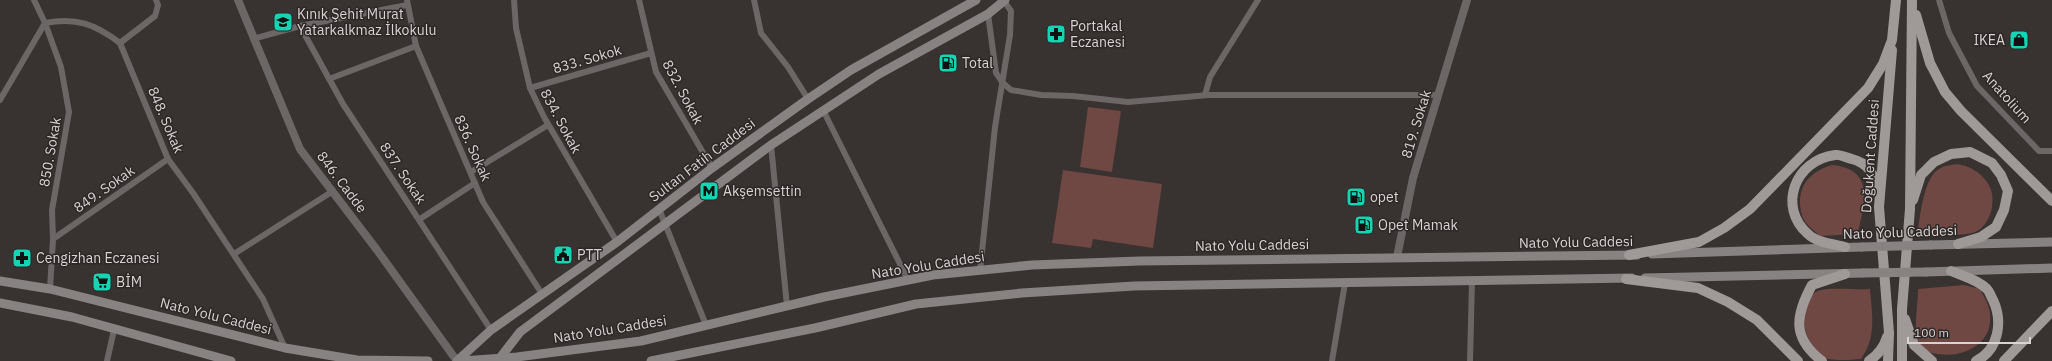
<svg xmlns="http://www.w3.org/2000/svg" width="2052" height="361" viewBox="0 0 2052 361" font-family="'IBM Plex Sans',sans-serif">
<rect width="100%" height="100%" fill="#383231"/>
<g fill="#6f4743">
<polygon points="1088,107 1121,111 1112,172 1080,167"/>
<path d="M1957 164C1969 166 1979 171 1987 182 1998 196 1992 225 1975 232 1967 236 1929 235 1917 236 1920 219 1923 178 1939 169 1943 166 1951 165 1957 164Z"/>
<path d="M1832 165C1876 169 1864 204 1858 234L1820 236C1816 232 1810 228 1806 223 1802 219 1801 211 1800 205 1799 183 1812 171 1832 165Z"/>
<polygon points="1063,170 1162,184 1153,248 1093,239 1091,248 1052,243"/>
<path d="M1964 285 1980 289C1984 297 1990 306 1990 315 1993 348 1956 361 1929 352 1924 349 1919 344 1917 338 1914 329 1918 301 1918 289Z"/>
<path d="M1870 289C1872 315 1877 337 1861 359 1850 360 1835 361 1825 358 1803 347 1793 297 1821 290 1832 287 1858 290 1870 289Z"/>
</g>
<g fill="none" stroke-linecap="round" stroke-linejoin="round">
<g stroke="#6a6766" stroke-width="6">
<polyline points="34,0 45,23 61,67 69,112 52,210 53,239 50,289"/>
<polyline points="407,0 416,46 483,202 542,294"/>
<polyline points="514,0 516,28 530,88 544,117 617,242"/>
<polyline points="639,0 656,72 712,168"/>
<polyline points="754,0 761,33 788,67 808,99"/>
<polyline points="1939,0 1949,33 1977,86 2039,151 2052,151"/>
<polyline points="988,14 996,73 1003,83 1011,90 1041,95 1073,96 1128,102 1209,95 1439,95"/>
<polyline points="300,26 343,104 491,330"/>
<polyline points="253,39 300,26 407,5"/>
<polyline points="120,43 155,16 158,5 156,0"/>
<polyline points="329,79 416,46"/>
<polyline points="530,88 651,53"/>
<polyline points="1205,95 1210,77 1258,0"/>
<path d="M0 100 45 23C76 17 95 24 120 43L168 159 193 193 263 299 285 348"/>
<polyline points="823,110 908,280"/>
<polyline points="771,145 787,306"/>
<polyline points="471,172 548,125"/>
<polyline points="659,209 706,325"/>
<polyline points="420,219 475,183"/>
<polyline points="53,239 168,159"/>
<polyline points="234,254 333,191"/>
<polyline points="980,271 995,127 1010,35 1011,11 1004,1"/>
<polyline points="107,361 114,330"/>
<polyline points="1332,361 1345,283"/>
<polyline points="1470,361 1472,281"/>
</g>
<g stroke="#6a6766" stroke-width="8">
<polyline points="238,0 300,149 377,250 457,361"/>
<polyline points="1397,257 1413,178 1467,0"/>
</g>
<g stroke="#888383" stroke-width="9">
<polyline points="1931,245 2052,242"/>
<polyline points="1652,254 1862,247"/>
<polyline points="1926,272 2052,268"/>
<polyline points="1645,278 1863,273"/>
<polyline points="0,281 50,289 285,348 357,360 428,361"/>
<polyline points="0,303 72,317 231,361"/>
<polyline points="457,361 491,330 617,242 712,168 808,99 851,70 976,0"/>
<polyline points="462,361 517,357 641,341 824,297 933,275 1032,265 1139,261 1637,255"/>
<polyline points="502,361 500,358 520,332 771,145 879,74 988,14 1005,0"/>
<polyline points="651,361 815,328 916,304 1022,293 1134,286 1632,278"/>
</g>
<g stroke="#9f9998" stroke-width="10">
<polyline points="1916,15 1930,63 1945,92 1961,111 2052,201"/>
<polyline points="1913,200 1921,175 1934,162 1951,154 1970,152 1992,163 2001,175 2008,191 2004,210 1996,227 1981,237 1958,244"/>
<path d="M1845 247C1834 244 1817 243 1808 234 1777 207 1795 160 1835 155 1840 154 1847 158 1852 159 1868 163 1875 175 1877 190"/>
<polyline points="1629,255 1699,242 1724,228 1750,209 1868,88 1883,64 1892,40 1896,0"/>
<path d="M1951 271C1963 276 1978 280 1987 289 1990 292 1991 297 1993 300 2003 321 1999 350 1976 361"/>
<polyline points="1626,279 1698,288 1728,302 1757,320 1798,361"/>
<polyline points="1905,319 1914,345 1932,361"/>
<path d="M1822 361C1792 338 1795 316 1812 285L1845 274"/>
<path d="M1869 361C1878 355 1884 347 1887 337"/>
<polyline points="1888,361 1889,333 1879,207 1892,50"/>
<polyline points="1902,361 1902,309 1910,209 1912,0"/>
<polyline points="2004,361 2052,311"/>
</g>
<g stroke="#888383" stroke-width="9">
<polyline points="1862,247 1931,245"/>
<polyline points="1863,273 1926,272"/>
</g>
</g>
<defs>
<symbol id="school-square" viewBox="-11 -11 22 22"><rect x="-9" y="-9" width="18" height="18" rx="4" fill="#14d5b3" stroke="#2d2827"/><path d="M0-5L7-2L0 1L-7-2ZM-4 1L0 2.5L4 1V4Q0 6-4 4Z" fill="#111"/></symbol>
<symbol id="pharmacy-square" viewBox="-11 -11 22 22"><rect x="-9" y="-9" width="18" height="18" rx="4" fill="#14d5b3" stroke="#2d2827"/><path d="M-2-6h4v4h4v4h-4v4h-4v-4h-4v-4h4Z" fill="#111"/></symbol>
<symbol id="shop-square" viewBox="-11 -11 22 22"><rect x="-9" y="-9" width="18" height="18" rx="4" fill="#14d5b3" stroke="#2d2827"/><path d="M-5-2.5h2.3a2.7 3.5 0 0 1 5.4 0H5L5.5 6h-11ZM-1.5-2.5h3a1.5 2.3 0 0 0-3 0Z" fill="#111"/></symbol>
<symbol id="fuel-square" viewBox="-11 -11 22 22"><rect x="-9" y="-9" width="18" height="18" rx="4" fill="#14d5b3" stroke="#2d2827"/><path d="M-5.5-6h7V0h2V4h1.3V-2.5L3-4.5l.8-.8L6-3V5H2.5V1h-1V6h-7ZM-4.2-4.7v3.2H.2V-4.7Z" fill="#111"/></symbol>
<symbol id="metro-square" viewBox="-11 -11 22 22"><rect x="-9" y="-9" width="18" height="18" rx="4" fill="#14d5b3" stroke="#2d2827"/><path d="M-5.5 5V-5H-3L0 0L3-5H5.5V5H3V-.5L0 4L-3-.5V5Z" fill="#111"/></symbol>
<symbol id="civic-square" viewBox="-11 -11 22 22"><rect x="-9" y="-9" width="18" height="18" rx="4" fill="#14d5b3" stroke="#2d2827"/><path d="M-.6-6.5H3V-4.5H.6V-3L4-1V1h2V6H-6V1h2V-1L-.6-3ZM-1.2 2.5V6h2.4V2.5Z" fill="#111"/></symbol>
<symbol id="supermarket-square" viewBox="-11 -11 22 22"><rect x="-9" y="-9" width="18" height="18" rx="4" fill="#14d5b3" stroke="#2d2827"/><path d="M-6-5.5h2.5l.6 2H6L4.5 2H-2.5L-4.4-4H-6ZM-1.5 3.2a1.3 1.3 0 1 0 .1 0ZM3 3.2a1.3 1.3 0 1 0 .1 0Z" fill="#111"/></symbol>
</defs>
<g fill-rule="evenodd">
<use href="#school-square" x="272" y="11" width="22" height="22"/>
<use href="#pharmacy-square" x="1045" y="23" width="22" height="22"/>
<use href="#shop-square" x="2008" y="29" width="22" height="22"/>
<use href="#fuel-square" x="937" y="52" width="22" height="22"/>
<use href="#metro-square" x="698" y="180" width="22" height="22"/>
<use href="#fuel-square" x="1345" y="186" width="22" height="22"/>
<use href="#fuel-square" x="1353" y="214" width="22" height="22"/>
<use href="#civic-square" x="552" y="244" width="22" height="22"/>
<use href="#pharmacy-square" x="11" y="247" width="22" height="22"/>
<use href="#supermarket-square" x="91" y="271" width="22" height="22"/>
</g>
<g text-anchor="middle" stroke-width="3" stroke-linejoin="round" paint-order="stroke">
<g font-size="14" fill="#d7d4d3" stroke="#2d2827" text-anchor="start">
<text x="297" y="19">Kınık Şehit Murat<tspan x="297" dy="16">Yatarkalkmaz İlkokulu</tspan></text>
<text x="1070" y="31">Portakal<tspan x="1070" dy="16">Eczanesi</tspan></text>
<text x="2005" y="45" text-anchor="end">IKEA</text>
<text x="962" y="68">Total</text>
<text x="723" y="196">Akşemsettin</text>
<text x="1370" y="202">opet</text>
<text x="1378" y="230">Opet Mamak</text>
<text x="577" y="260">PTT</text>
<text x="36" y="263">Cengizhan Eczanesi</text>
<text x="116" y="287">BİM</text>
</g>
<g font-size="14" fill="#d7d4d3" stroke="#2d2827">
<text transform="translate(587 59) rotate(-16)" y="5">833. Sokok</text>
<text transform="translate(683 92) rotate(62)" y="5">832. Sokak</text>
<text transform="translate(2007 97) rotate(48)" y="5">Anatolium</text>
<text transform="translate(166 120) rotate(67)" y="5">848. Sokak</text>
<text transform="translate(561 121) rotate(62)" y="5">834. Sokak</text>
<text transform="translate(1416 124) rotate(-73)" y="5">819. Sokak</text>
<text transform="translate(473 148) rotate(66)" y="5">836. Sokak</text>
<text transform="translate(50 152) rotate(-80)" y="5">850. Sokak</text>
<text transform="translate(1870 156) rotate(-86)" y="5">Doğukent Caddesi</text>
<text transform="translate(702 160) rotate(-37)" y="5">Sultan Fatih Caddesi</text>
<text transform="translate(403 173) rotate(56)" y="5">837. Sokak</text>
<text transform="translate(342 182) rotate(53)" y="5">846. Cadde</text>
<text transform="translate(104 189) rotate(-35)" y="5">849. Sokak</text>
<text transform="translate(1900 232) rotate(-2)" y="5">Nato Yolu Caddesi</text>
<text transform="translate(1576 242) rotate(-1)" y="5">Nato Yolu Caddesi</text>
<text transform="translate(1252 245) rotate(-1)" y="5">Nato Yolu Caddesi</text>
<text transform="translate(928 265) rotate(-9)" y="5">Nato Yolu Caddesi</text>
<text transform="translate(216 316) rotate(14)" y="5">Nato Yolu Caddesi</text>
<text transform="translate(610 329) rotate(-9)" y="5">Nato Yolu Caddesi</text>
</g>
</g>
<path d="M1908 337v6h122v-6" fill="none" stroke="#d7d4d3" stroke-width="2"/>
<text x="1914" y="337" font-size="12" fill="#d7d4d3" stroke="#2d2827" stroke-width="3" paint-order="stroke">100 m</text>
</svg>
